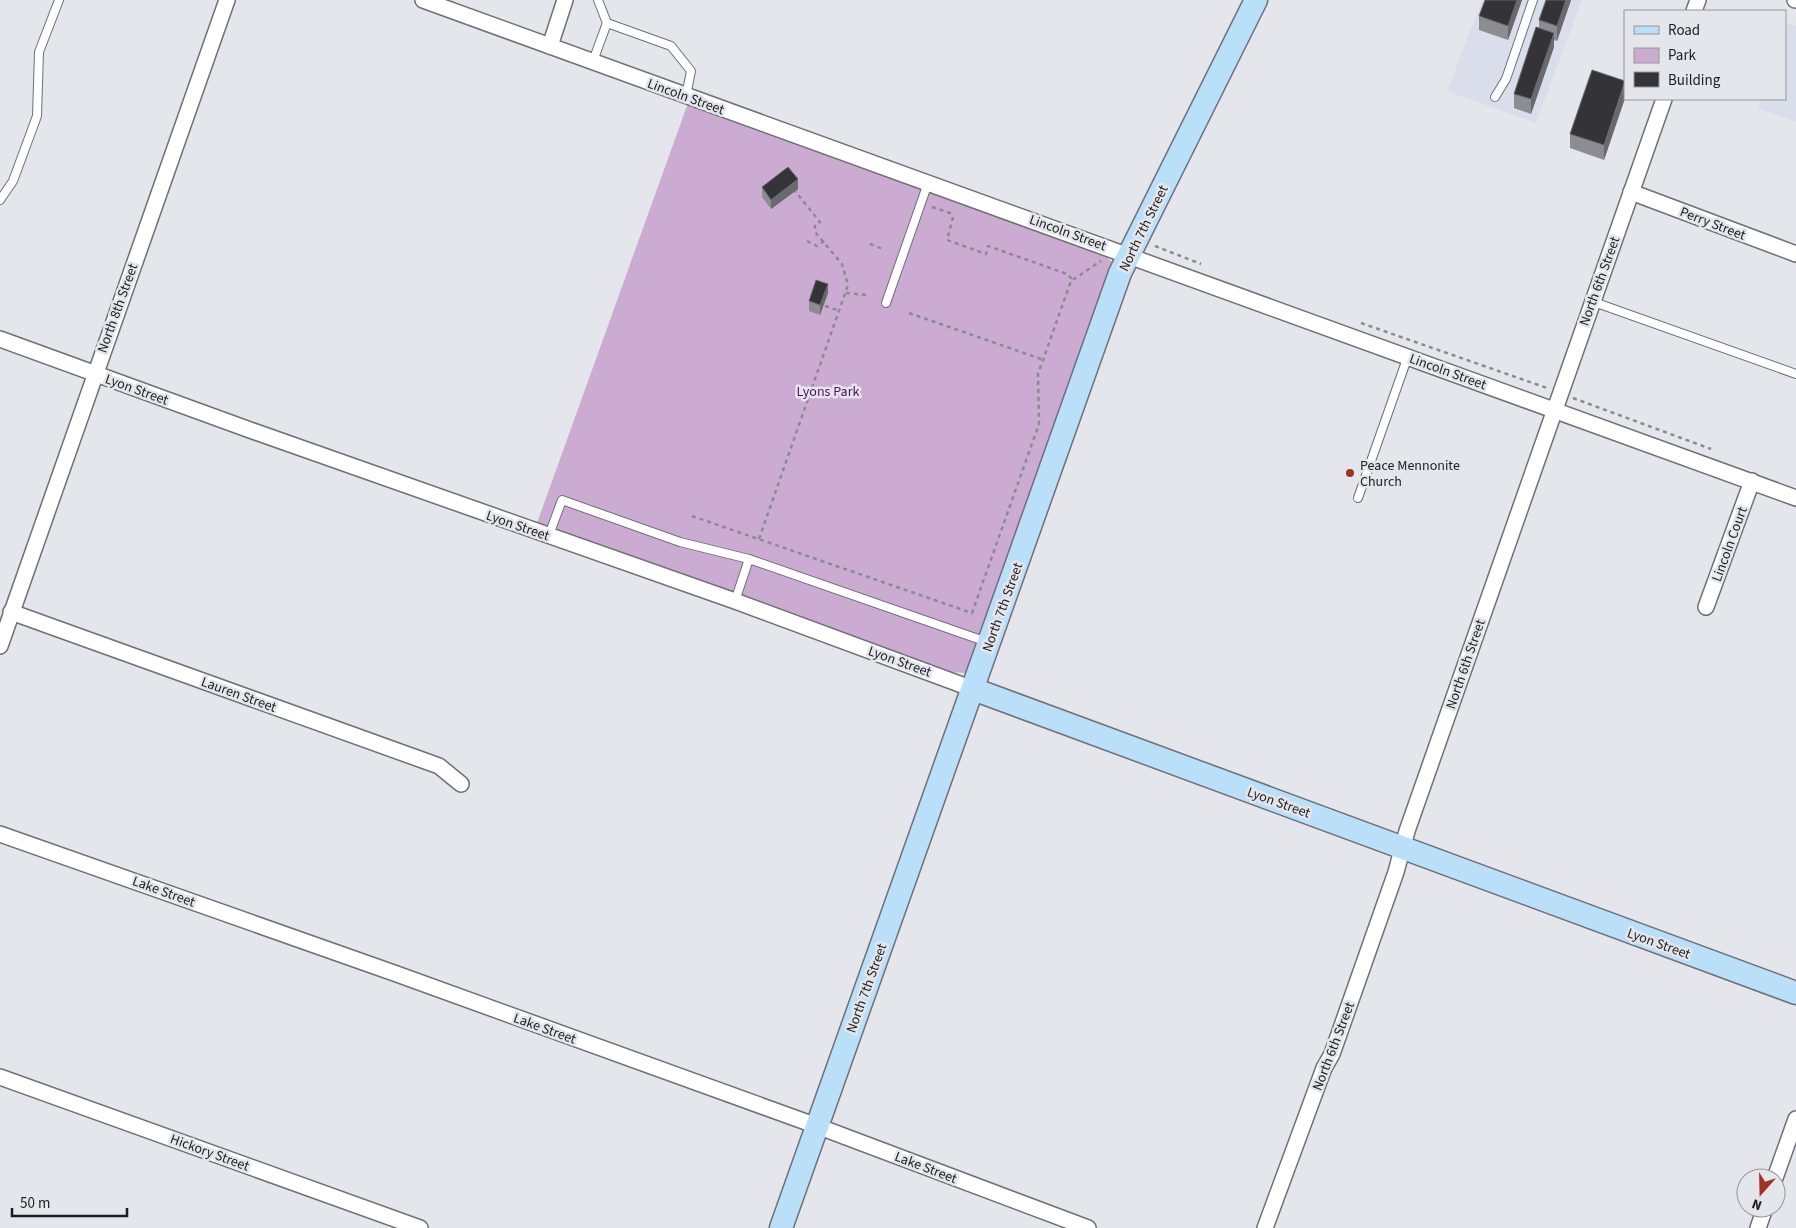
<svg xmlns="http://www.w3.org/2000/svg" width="1796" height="1228" viewBox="0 0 1796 1228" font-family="'Source Sans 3',sans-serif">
<rect width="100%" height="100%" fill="#e4e6eb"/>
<g fill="#dadeeb">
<polygon points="1482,0 1582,0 1536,123 1447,91"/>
<polygon points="1788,23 1796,26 1796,122 1758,108 1761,99 1785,99 1785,31"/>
</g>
<polygon fill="#ccabd3" points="688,103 1105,255 1114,264 970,671 965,673 952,672 537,523"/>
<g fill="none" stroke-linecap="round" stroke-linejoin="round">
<defs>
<g id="lane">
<polyline points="598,0 607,23"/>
<polyline points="593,61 607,23 671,46 691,71 686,96"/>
<polyline points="1495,97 1506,79 1533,0"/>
<polyline points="0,200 13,181 37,116 39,52 59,0"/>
<polyline points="1591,301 1796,374"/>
<polyline points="886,303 928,183"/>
<polyline points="1358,498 1408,356"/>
<polyline points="549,535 562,500 680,542 749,559 987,642"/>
<polyline points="735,601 749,559"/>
</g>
<g id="street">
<polyline points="423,0 1796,498"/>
<polyline points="1795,0 1796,0"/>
<polyline points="1694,11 1698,0"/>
<polyline points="550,46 565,0"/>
<polyline points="1631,192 1796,254"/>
<polyline points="0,339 250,430 735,601 973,689"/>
<polyline points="1706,607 1752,481"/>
<polyline points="11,612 439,766 461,784"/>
<polyline points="0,646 227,0"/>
<polyline points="0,834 394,973 817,1126 1088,1228"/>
<polyline points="0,1077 420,1228"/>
<polyline points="1775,1178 1796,1119"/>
<polyline points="1265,1228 1324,1068 1332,1054 1396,872 1407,831 1664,99"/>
<polyline points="1758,1228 1765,1208"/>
</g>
<g id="secondary">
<polyline points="973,689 1796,993"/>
<polyline points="781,1228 1120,273 1256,0"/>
</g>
</defs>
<use href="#lane" stroke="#6e7075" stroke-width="10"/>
<use href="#street" stroke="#6e7075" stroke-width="18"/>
<use href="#secondary" stroke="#6e7075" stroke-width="25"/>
<g stroke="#8a8b8f" stroke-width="2.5" stroke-dasharray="4 4" stroke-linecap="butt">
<polyline points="932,207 950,213 953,217 947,240 986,254 988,246 1067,274 1073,280"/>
<polyline points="807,241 817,246 824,241"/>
<polyline points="870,244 883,249"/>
<polyline points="1155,246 1201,264"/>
<polyline points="846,293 867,295"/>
<polyline points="825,306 840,311"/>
<polyline points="909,313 1044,360"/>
<polyline points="1361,323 1547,388"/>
<polyline points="1573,398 1711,449"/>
<polyline points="692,516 972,613 1039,424 1038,374 1071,281 1101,261"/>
<polyline points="759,539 848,285 842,264 815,232 815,225 820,222 795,191"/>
</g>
<use href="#lane" stroke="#fff" stroke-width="8"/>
<use href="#street" stroke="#fff" stroke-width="15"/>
<use href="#secondary" stroke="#b9dff9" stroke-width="22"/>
</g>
<g fill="#8c8c92">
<polygon points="1522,0 1508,40 1479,30 1479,16"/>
<polygon points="1571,0 1557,41 1554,40 1554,47 1531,114 1514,108 1514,94 1539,28 1539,20"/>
<polygon points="1625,81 1625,98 1604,160 1570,148 1570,134"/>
<polygon points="762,187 798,189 771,209 762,197"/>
<polygon points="828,293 820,315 809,311 809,301"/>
</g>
<g fill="#69696e">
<polygon points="1517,0 1522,0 1508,40 1508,26"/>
<polygon points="1566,0 1571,0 1557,41 1557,26"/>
<polygon points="1554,33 1554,47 1531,114 1531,99"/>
<polygon points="1625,83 1625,98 1604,160 1604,145"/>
<polygon points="798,179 798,189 771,209 771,200"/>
<polygon points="828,284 828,293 820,315 820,305"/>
</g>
<g fill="#343338" stroke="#69696e">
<polygon points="1485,0 1517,0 1508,26 1479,16"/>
<polygon points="1546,0 1566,0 1557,26 1539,20"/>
<polygon points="1536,27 1554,33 1531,99 1514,94"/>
<polygon points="1592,70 1625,81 1604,145 1570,134"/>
<polygon points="788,167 798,179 771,200 762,187"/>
<polygon points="816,280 828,284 820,305 809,301"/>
</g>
<circle fill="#9e3420" stroke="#e4e6eb" stroke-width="2" cx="1350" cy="473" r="5"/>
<g text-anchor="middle" stroke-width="5" stroke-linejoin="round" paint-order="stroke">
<g font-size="14" fill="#1d1d1f" stroke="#e4e6eb">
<text transform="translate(686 96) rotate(20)" y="5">Lincoln Street</text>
<text transform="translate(1713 223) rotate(21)" y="5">Perry Street</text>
<text transform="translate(1143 228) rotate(-64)" y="5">North 7th Street</text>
<text transform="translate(1068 232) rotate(20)" y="5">Lincoln Street</text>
<text transform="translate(1599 281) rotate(-70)" y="5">North 6th Street</text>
<text transform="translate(117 308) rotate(-70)" y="5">North 8th Street</text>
<text transform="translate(1448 371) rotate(20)" y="5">Lincoln Street</text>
<text transform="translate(137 389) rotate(20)" y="5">Lyon Street</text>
<text transform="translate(518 525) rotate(19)" y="5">Lyon Street</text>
<text transform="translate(1729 544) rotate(-70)" y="5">Lincoln Court</text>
<text transform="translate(1002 607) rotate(-70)" y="5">North 7th Street</text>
<text transform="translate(900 661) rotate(20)" y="5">Lyon Street</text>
<text transform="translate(1465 664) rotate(-71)" y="5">North 6th Street</text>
<text transform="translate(239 694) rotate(20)" y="5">Lauren Street</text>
<text transform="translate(1279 802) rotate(20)" y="5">Lyon Street</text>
<text transform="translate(164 891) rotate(20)" y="5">Lake Street</text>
<text transform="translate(1659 943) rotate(20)" y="5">Lyon Street</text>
<text transform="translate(866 988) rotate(-70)" y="5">North 7th Street</text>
<text transform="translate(545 1028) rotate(20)" y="5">Lake Street</text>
<text transform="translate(1333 1046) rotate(-69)" y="5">North 6th Street</text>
<text transform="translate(210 1152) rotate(20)" y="5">Hickory Street</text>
<text transform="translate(926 1167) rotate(21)" y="5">Lake Street</text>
</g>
<g font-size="14" fill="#500e5d" stroke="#e4e6eb">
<text x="828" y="396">Lyons Park</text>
</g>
<g font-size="14" fill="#1d1d1f" stroke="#e4e6eb" text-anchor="start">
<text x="1360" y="470">Peace Mennonite<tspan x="1360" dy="16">Church</tspan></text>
</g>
</g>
<rect x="1624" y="10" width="162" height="90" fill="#e4e6eb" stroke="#949699"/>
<rect x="1634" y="26" width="25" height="8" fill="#b9dff9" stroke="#949699"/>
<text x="1668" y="35" font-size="15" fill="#1d1d1f">Road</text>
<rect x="1634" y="48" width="25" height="15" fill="#ccabd3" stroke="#949699"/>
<text x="1668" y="60" font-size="15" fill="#1d1d1f">Park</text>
<rect x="1634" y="72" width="25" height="15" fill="#343338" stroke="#949699"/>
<text x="1668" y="85" font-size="15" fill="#1d1d1f">Building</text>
<g transform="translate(1761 1193) rotate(200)"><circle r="24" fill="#e4e6eb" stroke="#949699"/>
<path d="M0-4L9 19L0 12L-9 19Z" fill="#9e3420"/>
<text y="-8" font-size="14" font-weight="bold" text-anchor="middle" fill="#1d1d1f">N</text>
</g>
<path d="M12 1208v8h115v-8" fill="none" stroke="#1d1d1f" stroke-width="2.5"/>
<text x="20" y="1208" font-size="15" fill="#1d1d1f" stroke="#e4e6eb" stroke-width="4" paint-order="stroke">50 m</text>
</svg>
